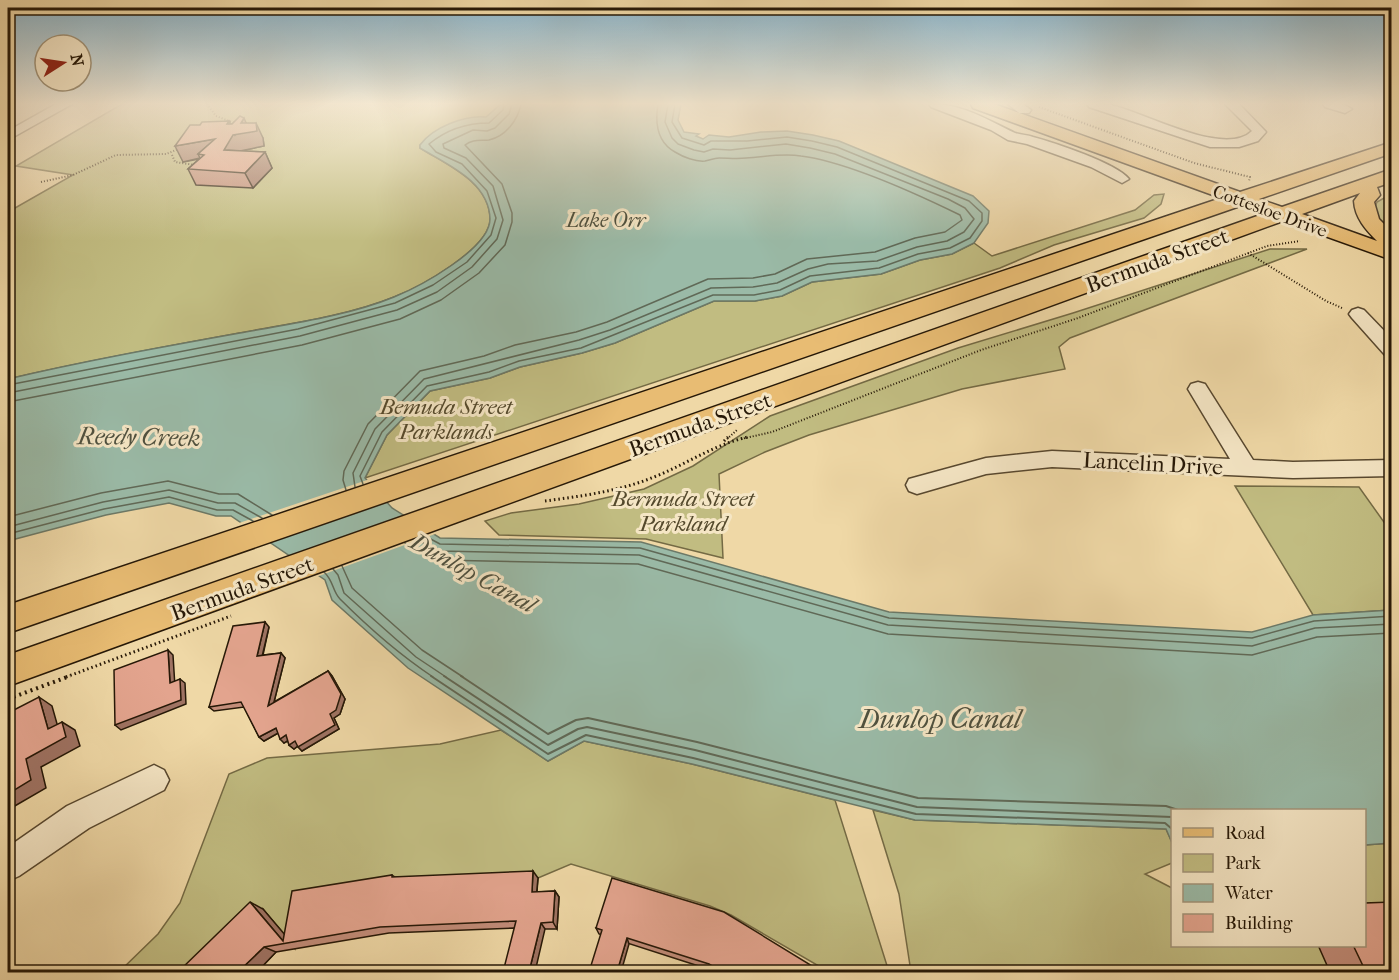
<svg xmlns="http://www.w3.org/2000/svg" width="1399" height="980" viewBox="0 0 1399 980" font-family="'IM FELL French Canon',serif">
<rect width="100%" height="100%" fill="#efd8a6"/>
<filter id="stains"><feTurbulence type="fractalNoise" baseFrequency=".00333" numOctaves="4"/><feColorMatrix values="0 0 0 0 .2 0 0 0 0 .09 0 0 0 0 .02 0 0 0 .5 -.17"/></filter>
<radialGradient id="worn" r=".72"><stop offset=".6" stop-color="#630" stop-opacity="0"/><stop offset="1" stop-color="#630" stop-opacity=".3"/></radialGradient>
<g fill="#c1bc81" stroke="#746a44" stroke-width="1.5">
<path d="M122 104H501L486 118 465 119 435 132 420 145V148C445 164 490 182 490 219 490 249 419 287 394 297 347 316 289 324 239 333 162 347 84 361 8 379V212L73 175 16 166Z"/>
<polygon points="1164,194 1161,204 1144,218 1054,245 1000,268 365,478 387,435 430,391 490,378 520,367 582,353 615,343 714,301 755,301 782,296 812,282 881,274 920,260 952,254 974,243 992,256 1135,210 1154,195"/>
<polygon points="1391,194 1391,235 1373,212 1377,202"/>
<polygon points="1270,249 1307,249 1070,338 1059,347 1065,369 962,389 809,435 765,452 719,474 723,558 646,539 499,535 485,521 511,513 579,504 644,489 693,466 770,416 958,348 1073,313"/>
<polygon points="1235,486 1359,487 1391,532 1391,610 1313,615"/>
<polygon points="501,730 548,761 584,741 692,764 835,800 889,972 829,972 731,915 710,906 571,864 538,878 303,898 295,949 263,909 198,972 119,972 158,934 180,903 229,774 267,758 440,744"/>
<polygon points="873,810 915,820 1166,829 1172,842 1172,863 1145,874 1172,888 1172,946 1364,946 1365,845 1391,843 1391,972 911,972 899,894"/>
</g>
<path fill="#9abaa7" stroke="#6c7967" stroke-width="1.5" d="M501 104H681L678 120 684 132 699 134 696 136 703 139 709 135 729 137 761 132 787 131 813 135 839 141 973 196 989 211 988 223 974 243 952 254 920 260 881 274 812 282 782 296 755 301H714L615 343 582 353 520 367 490 378 430 391 387 435 365 478 392 508 440 538 641 542 889 612 1252 632 1313 615 1391 610V843L1365 845 1364 810H1172V843L1166 829 915 820 692 764 584 741 548 761 408 668 332 600 325 580 231 516H216L169 503 106 515 8 541V379C84 361 162 347 240 333 289 324 348 316 394 297 419 287 490 249 490 219 489 181 446 164 420 148V145C433 127 465 115 486 117Z"/>
<g fill="#efd8a6">
<polygon points="370,479 387,498 264,540 239,523"/>
<polygon points="413,517 438,533 316,577 292,560"/>
</g>
<g fill="none" stroke-linecap="round" stroke-linejoin="round">
<g stroke="#606957" stroke-width="1.5">
<path d="M8 385 298 329 395 303 433 285 467 262 491 235 496 218 487 191 462 164 436 152 429 144C446 130 467 123 489 123L503 110 504 104"/>
<polyline points="8,393 300,336 397,310 437,292 472,267 497,239 503,220 493,186 466,158 444,148 443,144 473,130 487,131 495,128 509,114 512,104"/>
<path d="M8 402 302 345 400 319 441 300 479 273 505 245 512 222V213L502 184 465 145C473 139 480 141 489 140 506 136 518 120 521 104"/>
<polyline points="363,484 360,476 382,432 427,386 489,372 519,361 581,348 713,295 754,295 780,290 810,276 879,268 918,254 950,248 970,238 982,221 982,213 969,201 837,147 812,141 787,137 747,141 711,141 704,145 682,138 672,122 675,104"/>
<polyline points="355,487 353,473 375,429 424,379 579,340 610,330 711,288 753,287 777,283 808,269 828,264 877,261 917,247 947,241 964,232 974,219 965,208 948,199 835,154 810,148 786,144 730,150 713,149 704,152 694,150 678,144 672,138 665,122 668,104"/>
<path d="M346 490 343 480 344 471 368 424 420 371 484 356 515 345 576 332 607 322 708 279 753 278 775 274 807 259 875 252 915 238 945 232 962 220 960 215C917 194 848 162 801 156 782 153 765 157 746 158 737 159 728 158 719 158 714 158 710 160 705 161 696 162 683 157 675 152 657 142 655 122 658 104"/>
<polyline points="8,517 101,493 168,481 219,494 238,494 272,515"/>
<polyline points="8,527 103,502 169,490 218,503 235,503 262,518"/>
<polyline points="8,534 104,509 169,497 217,510 233,510 253,521"/>
<polyline points="425,536 440,544 640,548 889,618 1252,638 1314,621 1392,616"/>
<polyline points="416,539 439,551 639,555 888,625 1252,646 1315,628 1392,624"/>
<polyline points="405,543 428,557 438,560 638,564 888,634 1252,655 1317,637 1392,633"/>
<polyline points="342,566 352,588 422,650 463,677"/>
<polyline points="333,569 338,575 344,593 416,657 446,677"/>
<path d="M324 572C334 581 332 591 340 599 368 627 400 655 433 677"/>
</g>
<g stroke="#606957" stroke-width="2">
<polyline points="431,676 548,754 586,735 693,758 916,814 1165,823 1172,829"/>
<polyline points="444,676 548,745 578,729 587,727 695,750 917,807 1172,817"/>
<polyline points="461,676 548,734 576,720 588,718 697,742 918,798 1166,806 1178,810"/>
</g>
<defs>
<g id="minor">
<polygon points="56,104 72,104 8,140 8,131"/>
<path d="M929 104C961 103 988 120 1015 133 1021 135 1028 135 1033 137 1055 143 1116 163 1129 179L1122 183 1091 167 1027 144 1008 140 991 130 931 107Z"/>
<polygon points="1008,104 1023,104 1031,110 1029,113 1019,113"/>
<path d="M1087 104C1093 104 1100 103 1106 104 1140 109 1223 159 1252 131L1225 104H1239L1266 132 1258 141 1239 147H1210L1089 107Z"/>
<polygon points="1323,104 1343,104 1352,109 1345,113 1325,107"/>
<polygon points="1358,308 1364,310 1392,339 1392,357 1385,355 1352,318 1349,314 1352,310"/>
<polygon points="1198,382 1205,384 1253,460 1293,462 1392,460 1392,476 1293,478 1052,467 986,474 917,494 909,491 906,485 909,479 986,458 1052,451 1230,459 1188,389 1191,384"/>
<polygon points="154,765 164,770 169,780 164,790 89,828 19,876 8,881 8,847 67,806"/>
</g>
<path id="major" d="M971 104H994L1240 192 1392 142V153L1259 199 1282 207 1392 169V182L1377 187 1380 195 1374 202 1379 219 1392 232V260L1283 221 8 686V655L1263 214 1240 206 8 633V605L1221 198 973 108ZM1360 193 1354 201C1355 218 1366 230 1377 241L1302 214Z"/>
</defs>
<use href="#minor" stroke="#58482f" stroke-width="3"/>
<use href="#major" stroke="#261807" stroke-width="3"/>
<g stroke="#261807" stroke-width="2" stroke-dasharray="1 2" stroke-linecap="butt">
<polyline points="207,104 216,116 237,124"/>
<polyline points="1039,107 1194,163 1250,177 1249,181"/>
<polyline points="172,155 175,162 195,165"/>
<polyline points="41,182 73,175 116,155 166,154 181,148"/>
<polyline points="1248,253 1326,301 1342,308"/>
<polyline points="727,439 737,430"/>
<polyline points="741,439 772,432 981,350 1078,318 1267,246 1300,241"/>
</g>
<g stroke="#261807" stroke-width="3" stroke-dasharray="1.5 3" stroke-linecap="butt">
<polyline points="724,441 728,437"/>
<path d="M545 501C582 496 620 491 654 477 687 464 713 445 748 437"/>
<polyline points="66,677 231,616"/>
</g>
<polyline stroke="#261807" stroke-width="4" stroke-dasharray="2 4" stroke-linecap="butt" points="8,699 70,676"/>
<use href="#minor" fill="#f5e6c5" fill-rule="evenodd"/>
<use href="#major" fill="#e8bc73" fill-rule="evenodd"/>
</g>
<g fill="#c38d7a" stroke="#261807" stroke-width="1.5">
<polygon points="229,121 230,124 246,123 263,138 264,146 240,151 265,152 272,168 253,188 196,185 188,169 199,159 183,162 200,125"/>
<polygon points="269,627 263,655 281,653 285,658 274,702 328,671 332,676 345,699 340,714 334,718 339,729 302,751 298,746 294,749 289,745 288,741 284,743 278,733 264,741 259,737 244,707 214,711 209,707"/>
<polygon points="392,875 395,877 538,878 537,892 555,891 559,897 557,929 545,929 514,928 389,933 276,952 257,972 263,909 284,934"/>
<polygon points="596,928 822,972 714,972 708,969 599,934"/>
<polygon points="1318,945 1365,945 1392,972 1330,972"/>
</g>
<g fill="#9f7363" stroke="#261807" stroke-width="1.5">
<polygon points="244,118 250,132 256,123 263,138 264,146 240,151 224,150 227,124 229,121 235,135"/>
<polygon points="215,139 198,154 200,158 183,162 175,146"/>
<polygon points="265,152 272,168 253,188 245,173"/>
<polygon points="265,622 269,627 261,661 257,656"/>
<polygon points="168,650 173,655 175,687 170,683"/>
<polygon points="281,653 285,658 272,710 268,706"/>
<polygon points="328,671 332,676 345,699 340,714 334,718 339,729 302,751 298,747"/>
<polygon points="180,679 185,683 186,704 121,730 115,725"/>
<polygon points="39,697 52,706 61,738 48,729"/>
<polygon points="62,722 75,730 80,746 41,767 46,788 13,807 9,804 8,805 8,794 26,759"/>
<polygon points="276,728 280,732 264,741 259,737"/>
<polygon points="286,735 290,739 284,743 280,739"/>
<polygon points="295,741 299,745 294,749 289,745"/>
<polygon points="533,871 538,878 536,899 532,892"/>
<polygon points="555,891 559,897 557,929 553,922"/>
<polygon points="250,902 263,909 291,942 283,941"/>
<polygon points="541,923 545,929 535,972 529,972"/>
<polygon points="627,938 629,944 621,972 617,972"/>
<polygon points="264,947 276,952 257,972 238,972"/>
</g>
<g fill="#e3a48e" stroke="#261807" stroke-width="1.5">
<polygon points="240,116 244,118 241,123 256,123 257,131 233,135 224,150 265,152 245,173 188,169 204,155 198,154 215,139 175,146 190,125 200,125 202,122 229,121 227,124 232,124"/>
<polygon points="265,622 257,656 281,653 268,706 328,671 341,694 336,710 330,714 335,725 298,747 295,741 289,745 286,735 280,739 276,728 259,737 241,702 209,707 233,626"/>
<polygon points="168,650 170,683 180,679 181,700 115,725 114,670"/>
<polygon points="39,697 48,729 62,722 66,737 26,759 31,780 8,794 8,713"/>
<polygon points="533,871 532,892 555,891 553,922 541,923 529,972 503,972 516,921 380,927 264,947 238,972 178,972 250,902 283,941 292,891 392,875 392,877"/>
<polygon points="612,878 724,912 822,972 722,972 709,964 627,938 617,972 589,972 602,930 596,928"/>
<polygon points="1392,902 1392,972 1366,972 1353,945 1365,945 1365,903"/>
<polygon points="393,968 422,972 391,972"/>
</g>
<linearGradient id="sky" x2="0" y2="1"><stop stop-color="#89b6ce"/><stop offset="0.43" stop-color="#f8edd7"/><stop offset="1" stop-color="#f8edd7" stop-opacity="0"/></linearGradient>
<rect width="1399" height="241" fill="url(#sky)"/>
<g text-anchor="middle" stroke-width="6" stroke-linejoin="round" paint-order="stroke">
<g font-size="18" fill="#261807" stroke="#f5e6c5">
<text transform="translate(1270 211) rotate(20)" y="6">Cottesloe Drive</text>
</g>
<g font-size="20" font-style="italic" fill="#4f513f" stroke="#f5e6c5">
<text x="606" y="227">Lake Orr</text>
</g>
<g font-size="22" fill="#261807" stroke="#f5e6c5">
<text transform="translate(1157 260) rotate(-20)" y="8">Bermuda Street</text>
<text transform="translate(700 424) rotate(-20)" y="8">Bermuda Street</text>
<text transform="translate(1153 463) rotate(3)" y="8">Lancelin Drive</text>
<text transform="translate(242 588) rotate(-20)" y="8">Bermuda Street</text>
</g>
<g font-size="22" font-style="italic" fill="#54492c" stroke="#f5e6c5">
<text x="446" y="414">Bemuda Street<tspan x="446" dy="25">Parklands</tspan></text>
<text x="683" y="506">Bermuda Street<tspan x="683" dy="25">Parkland</tspan></text>
</g>
<g font-size="24" font-style="italic" fill="#4f513f" stroke="#f5e6c5">
<text transform="translate(139 437) rotate(1)" y="8">Reedy Creek</text>
<text transform="translate(473 573) rotate(29)" y="8">Dunlop Canal</text>
</g>
<g font-size="28" font-style="italic" fill="#4f513f" stroke="#f5e6c5">
<text x="940" y="728">Dunlop Canal</text>
</g>
</g>
<rect width="1399" height="980" fill="none" stroke="#efd8a6" stroke-width="30"/>
<rect x="9" y="9" width="1381" height="962" fill="none" stroke="#261807" stroke-width="3"/>
<rect x="15" y="15" width="1369" height="950" fill="none" stroke="#261807" stroke-width="1.5"/>
<rect x="1171" y="809" width="195" height="138" fill="#f5e6c5" stroke="#a29479" stroke-width="1.5"/>
<rect x="1183" y="828" width="30" height="9" fill="#e8bc73" stroke="#a29479" stroke-width="1.5"/>
<text x="1225" y="839" font-size="18" fill="#261807">Road</text>
<rect x="1183" y="854" width="30" height="18" fill="#c1bc81" stroke="#a29479" stroke-width="1.5"/>
<text x="1225" y="869" font-size="18" fill="#261807">Park</text>
<rect x="1183" y="884" width="30" height="18" fill="#9abaa7" stroke="#a29479" stroke-width="1.5"/>
<text x="1225" y="899" font-size="18" fill="#261807">Water</text>
<rect x="1183" y="914" width="30" height="18" fill="#e3a48e" stroke="#a29479" stroke-width="1.5"/>
<text x="1225" y="929" font-size="18" fill="#261807">Building</text>
<g transform="translate(63 63) rotate(78)"><circle r="28" fill="#f5e6c5" stroke="#a29479" stroke-width="1.5"/>
<path d="M0-4.5L10 22L0 15L-10 22Z" fill="#8f2418"/>
<text y="-9" font-size="16" font-weight="bold" text-anchor="middle" fill="#261807">N</text>
</g>
<rect width="100%" height="100%" filter="url(#stains)"/>
<rect width="100%" height="100%" fill="url(#worn)"/>
</svg>
